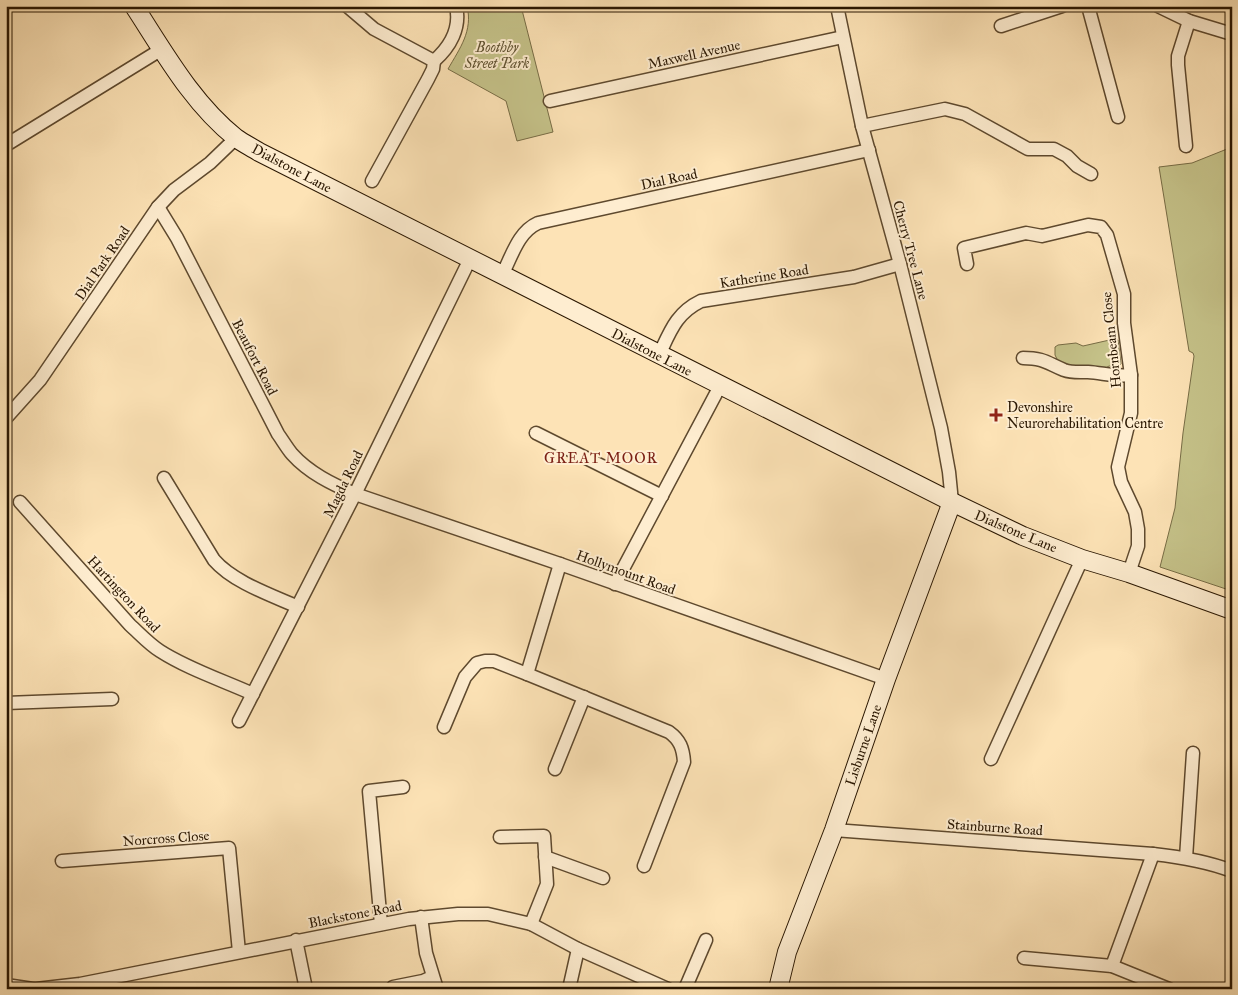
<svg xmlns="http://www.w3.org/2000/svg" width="1238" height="995" viewBox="0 0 1238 995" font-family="'IM FELL Great Primer',serif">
<rect width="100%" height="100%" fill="#fde3b6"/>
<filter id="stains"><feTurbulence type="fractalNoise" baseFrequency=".004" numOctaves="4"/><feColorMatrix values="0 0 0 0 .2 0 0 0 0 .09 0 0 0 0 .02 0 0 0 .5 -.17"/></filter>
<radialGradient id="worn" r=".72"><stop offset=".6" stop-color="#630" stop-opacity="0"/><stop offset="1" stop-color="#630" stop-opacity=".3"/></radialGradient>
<g fill="#c5c289" stroke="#776c45">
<path d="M467 6H521L553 132 517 141 506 101 448 69C460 48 473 31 467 6Z"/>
<polygon points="1232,147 1232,591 1160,567 1175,508 1183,433 1194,356 1193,353 1189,351 1159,167 1192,163"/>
<polygon points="1114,339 1118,340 1121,364 1118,367 1109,366 1104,369 1079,368 1058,361 1055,355 1055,347 1058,345 1076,343 1083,346"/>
</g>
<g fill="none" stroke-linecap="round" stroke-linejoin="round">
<defs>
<g id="street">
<polyline points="347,6 374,29 434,61 433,69 428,79 372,181"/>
<polyline points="837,6 862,126 900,264 941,428 949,472 952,502"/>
<polyline points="1088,6 1118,117"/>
<polyline points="1158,6 1189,21 1232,34"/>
<polyline points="1001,26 1062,6"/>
<path d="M434 61C450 47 461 28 456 6"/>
<polyline points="550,101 843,37"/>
<polyline points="862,126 945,109 965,114 1028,149 1054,149 1067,156 1077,166 1091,174"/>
<polyline points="6,145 162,49"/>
<polyline points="1186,146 1178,65 1178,56 1189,21"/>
<path d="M158 207 177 238 278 434C283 441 287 448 292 454 309 473 332 484 355 494L560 564 886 679"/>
<polyline points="967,264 964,248 1026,233 1042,236 1088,225 1101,227 1107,235 1124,294 1124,323 1131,375 1131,413 1118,467 1121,482 1135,512 1138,529 1138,546 1129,573"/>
<path d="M502 275C512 256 518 232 538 223L869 150"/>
<path d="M659 355C670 332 676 313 701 301L854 277 900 264"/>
<path d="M1023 358C1044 358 1047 363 1064 370 1072 373 1080 372 1088 372 1103 373 1116 377 1131 375"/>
<polyline points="6,418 40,380 158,207 174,190 210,163 236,138"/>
<polyline points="536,433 662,496"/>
<path d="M164 478 214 560C233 582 271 595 298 607"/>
<path d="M20 502 130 625C140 634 149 644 160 651 188 669 222 680 253 694"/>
<polyline points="615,584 720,386"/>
<polyline points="527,674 560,564"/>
<polyline points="6,703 112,699"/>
<polyline points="239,721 355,494 470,259"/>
<path d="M444 727 465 677 477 663 485 661H494L527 674 669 732C680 740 683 748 684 762L644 866"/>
<polyline points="991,759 1082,559"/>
<polyline points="555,769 584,697"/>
<path d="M834 830 1153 854C1181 857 1206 861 1232 871"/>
<polyline points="500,837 544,836 547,884 531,924"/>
<polyline points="545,857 603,878"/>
<polyline points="1186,858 1193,753"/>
<polyline points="62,861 229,848 239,952"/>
<polyline points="421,917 426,953 437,989"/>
<polyline points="381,924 369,791 403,787"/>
<polyline points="296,940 306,989"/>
<polyline points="1024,958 1112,966 1169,989"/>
<polyline points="1112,966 1153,854"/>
<polyline points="6,985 33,989"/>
<polyline points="393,987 423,981 432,977"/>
<polyline points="36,989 80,984 409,919 458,914 488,914 531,924 578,949 668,989"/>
<polyline points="569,989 578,949"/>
<polyline points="685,989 706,940"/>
</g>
<g id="secondary">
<path d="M134 6C164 52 192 103 236 138 243 143 251 147 259 152L952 502 1023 536 1082 559 1129 573 1232 610"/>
<polyline points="778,989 787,952 834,830 886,679 952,502"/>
</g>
</defs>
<use href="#street" stroke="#5e492e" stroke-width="15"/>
<use href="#secondary" stroke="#291601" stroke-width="20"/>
<use href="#street" stroke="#feedd0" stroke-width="12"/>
<use href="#secondary" stroke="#feedd0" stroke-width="18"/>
</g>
<path fill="#8f2418" stroke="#feedd0" stroke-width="2" d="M993.5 407.5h5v5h5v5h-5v5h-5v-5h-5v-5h5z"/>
<g text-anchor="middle" stroke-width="4" stroke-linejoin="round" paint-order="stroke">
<g font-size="14" font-style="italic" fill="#605231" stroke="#feedd0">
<text x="497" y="52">Boothby<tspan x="497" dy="16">Street Park</tspan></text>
</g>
<g font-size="14" fill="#291601" stroke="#feedd0">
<text transform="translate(694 54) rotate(-12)" y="5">Maxwell Avenue</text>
<text transform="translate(292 168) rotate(28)" y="5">Dialstone Lane</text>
<text transform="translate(669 179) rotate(-12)" y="5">Dial Road</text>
<text transform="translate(911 250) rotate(75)" y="5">Cherry Tree Lane</text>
<text transform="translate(102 263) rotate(-56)" y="5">Dial Park Road</text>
<text transform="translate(764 276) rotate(-9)" y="5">Katherine Road</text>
<text transform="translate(1111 340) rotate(-96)" y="5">Hornbeam Close</text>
<text transform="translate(652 352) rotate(27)" y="5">Dialstone Lane</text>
<text transform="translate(255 357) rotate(63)" y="5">Beaufort Road</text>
<text transform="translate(343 484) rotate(-64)" y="5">Magda Road</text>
<text transform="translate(1016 531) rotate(23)" y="5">Dialstone Lane</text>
<text transform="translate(626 572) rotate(20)" y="5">Hollymount Road</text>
<text transform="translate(124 594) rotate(47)" y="5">Hartington Road</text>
<text transform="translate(863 745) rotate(-71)" y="5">Lisburne Lane</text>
<text transform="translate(995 827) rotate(4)" y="5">Stainburne Road</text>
<text transform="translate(166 838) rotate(-4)" y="5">Norcross Close</text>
<text transform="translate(355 914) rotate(-11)" y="5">Blackstone Road</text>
</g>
<g font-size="14" fill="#291601" stroke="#feedd0" text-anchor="start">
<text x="1007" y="412">Devonshire<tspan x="1007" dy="16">Neurorehabilitation Centre</tspan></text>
</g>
<g font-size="15" letter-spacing="1" fill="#7a1f14" stroke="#feedd0">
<text x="601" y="463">GREAT MOOR</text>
</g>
</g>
<rect width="1238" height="995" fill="none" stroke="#fde3b6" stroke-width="25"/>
<rect x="8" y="8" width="1223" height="980" fill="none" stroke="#291601" stroke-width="2.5"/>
<rect x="12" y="12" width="1213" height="970" fill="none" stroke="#291601"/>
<rect width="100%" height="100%" filter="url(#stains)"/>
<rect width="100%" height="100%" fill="url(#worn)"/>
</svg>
